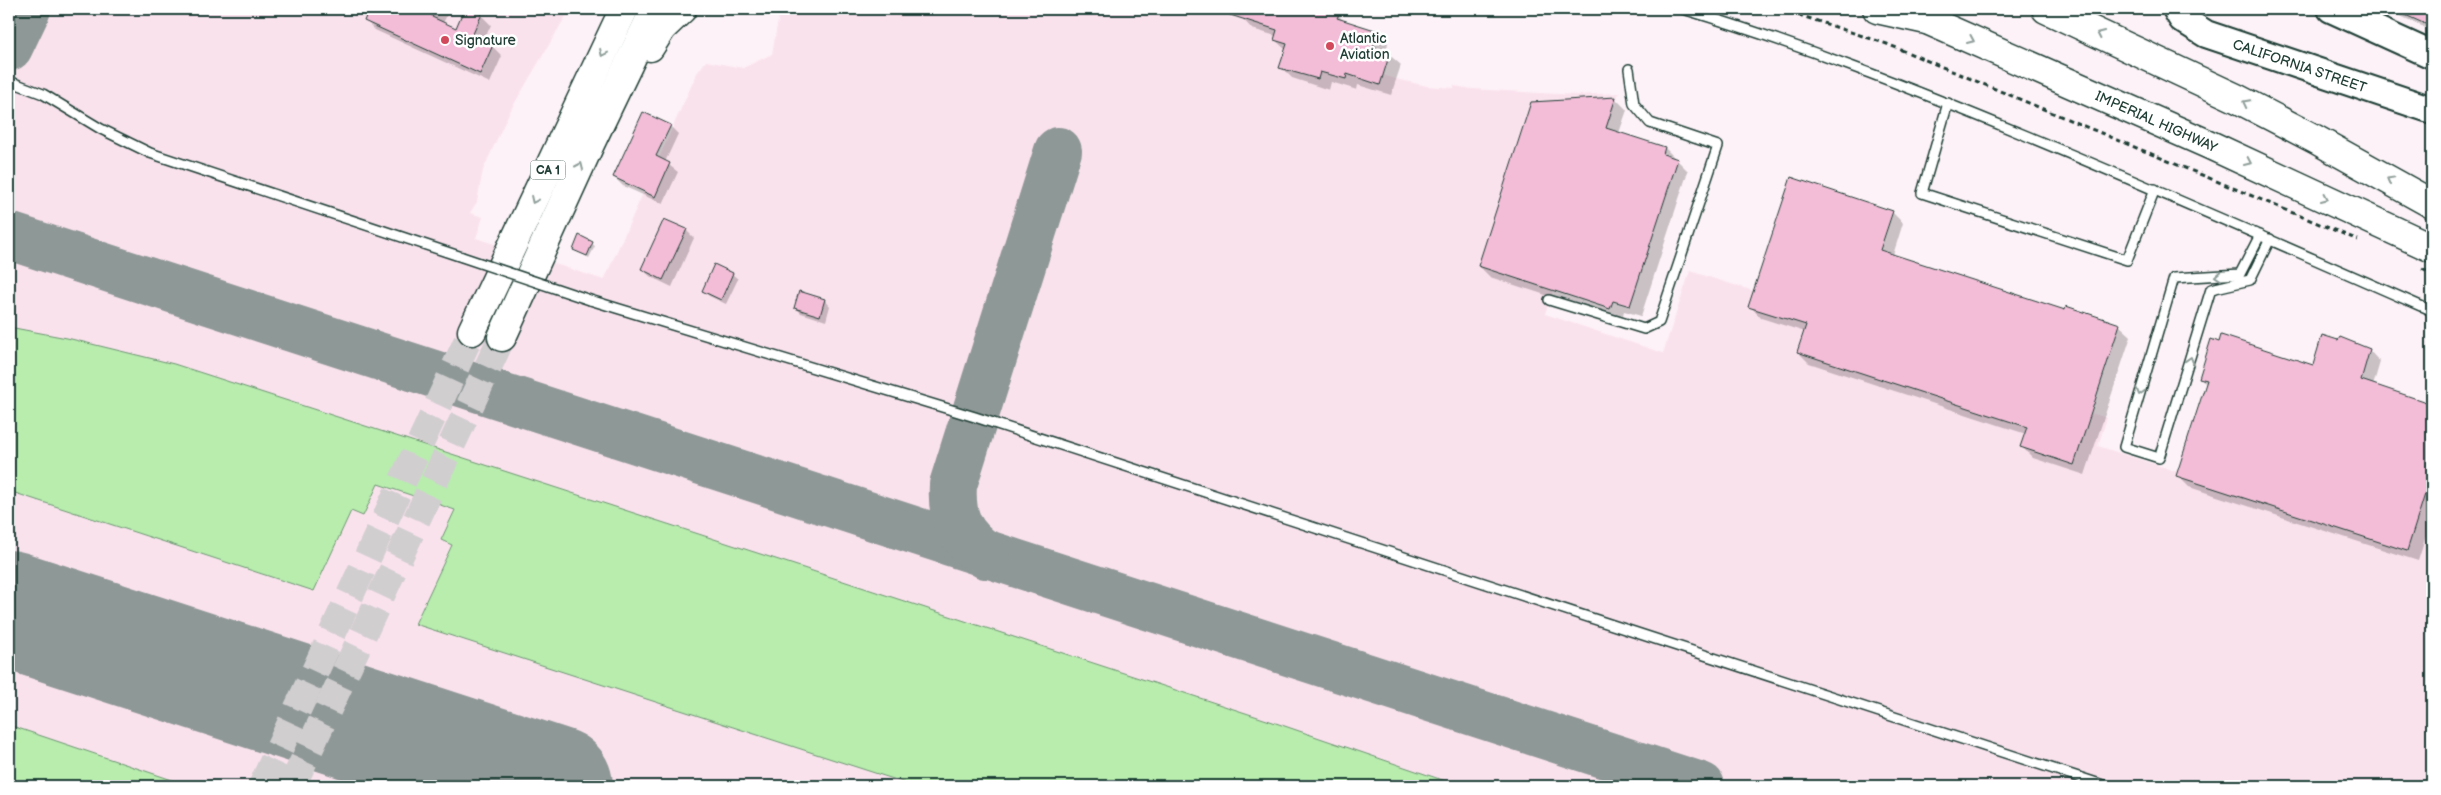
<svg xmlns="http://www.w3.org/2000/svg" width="2441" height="795" viewBox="0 0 2441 795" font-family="'Balsamiq Sans',sans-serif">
<rect width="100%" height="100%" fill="#fdf2f7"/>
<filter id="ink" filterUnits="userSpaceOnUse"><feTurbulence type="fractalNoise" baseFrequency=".02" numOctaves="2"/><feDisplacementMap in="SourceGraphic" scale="10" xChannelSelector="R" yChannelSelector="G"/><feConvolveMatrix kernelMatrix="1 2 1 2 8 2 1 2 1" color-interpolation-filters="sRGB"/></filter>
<g filter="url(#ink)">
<polygon fill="#fae2ed" points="9,9 570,9 509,113 483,170 477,202 470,213 483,217 476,238 604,280 697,73 706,61 743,68 772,54 780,9 1239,9 1315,36 1310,54 1400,80 1427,86 1454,88 1454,86 1472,89 1577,95 1619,93 1545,314 1663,353 1690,271 2092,398 2088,412 2107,418 2098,446 2402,544 2430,464 2432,465 2432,786 9,786"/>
<g fill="#b8edae" stroke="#6c9571">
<polygon points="9,327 67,338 174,364 785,562 1270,721 1460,786 915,786 415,624 452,545 441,540 455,510 378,484 363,516 351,511 314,591 9,491"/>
<polygon points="9,725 190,786 9,786"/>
</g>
<g fill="#0003">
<polygon points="371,9 450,9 443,23 456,30 466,9 481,15 491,25 483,42 492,46 502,56 490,83 375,30 365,20"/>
<polygon points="1244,9 1318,9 1338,15 1345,22 1377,32 1388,43 1386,52 1401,65 1391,95 1358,85 1357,90 1331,82 1329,90 1292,78 1281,67 1286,50 1275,40 1276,36 1252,29 1241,17"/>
<polygon points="2386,9 2432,9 2432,31"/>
<polygon points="1616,99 1627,110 1619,133 1665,148 1688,171 1641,316 1624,311 1622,320 1490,277 1479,266 1532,103"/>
<polygon points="670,126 678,134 665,162 678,172 663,204 623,186 614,177"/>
<polygon points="1892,212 1903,223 1893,255 2065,312 2119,325 2131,336 2085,475 2033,458 2022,447 2026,434 1809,363 1798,352 1805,332 1761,318 1750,306"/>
<polygon points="686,230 694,238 672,287 651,277 642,269"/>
<polygon points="580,237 595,246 589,258 574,249"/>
<polygon points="732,274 738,279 726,304 709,296 703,291"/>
<polygon points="800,292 825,300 830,306 826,321 801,313 795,307"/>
<polygon points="2341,338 2369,350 2380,362 2373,386 2432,405 2432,517 2418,561 2189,487 2178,476 2207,385 2200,377 2313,367"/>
</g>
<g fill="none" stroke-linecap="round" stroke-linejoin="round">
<g stroke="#8e9896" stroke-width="48">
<polyline points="9,47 27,9"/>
<polyline points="9,236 1701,786"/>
<path d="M986 555C959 536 951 518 953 485L1058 151"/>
<polyline points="9,608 23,614"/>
<polyline points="247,687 456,786"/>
</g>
<polyline stroke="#8e9896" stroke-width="118" points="9,609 554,786"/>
</g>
<g fill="#f3bdd7" stroke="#1f3d34">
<polygon points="369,9 436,9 432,17 456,28 464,9 470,9 482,14 472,36 493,45 480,74 364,21"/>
<polygon points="1222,9 1322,9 1339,14 1337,18 1378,31 1373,47 1390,53 1380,85 1347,74 1346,79 1320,72 1318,79 1279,68 1287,44 1274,40 1277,30 1221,12"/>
<polygon points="2392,9 2432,9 2432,27"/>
<polygon points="1616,97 1606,128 1665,147 1663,154 1678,159 1630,306 1613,301 1610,309 1478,266 1531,102"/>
<polygon points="643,112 671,125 656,156 670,163 655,197 613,177"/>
<polygon points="1791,177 1893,211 1880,250 2065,310 2066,306 2120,324 2074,465 2020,447 2027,427 1797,352 1806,325 1748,307"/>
<polygon points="664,219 687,229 663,280 641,269"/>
<polygon points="579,235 593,242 587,256 573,250"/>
<polygon points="714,264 733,273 721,300 702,291"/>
<polygon points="799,291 825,299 820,316 794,308"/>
<polygon points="2221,335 2313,365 2322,335 2338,340 2340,337 2370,349 2361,380 2432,404 2432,472 2407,551 2176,476 2207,380 2199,378 2211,339 2219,342"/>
</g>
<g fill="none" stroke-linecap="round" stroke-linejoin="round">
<g stroke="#d1ced0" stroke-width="28" stroke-dasharray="28 14" stroke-linecap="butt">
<polyline points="262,786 472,331"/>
<polyline points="292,786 502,337"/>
</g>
<defs>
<g id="lane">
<path d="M1683 9C1799 44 1911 88 2022 134 2160 191 2296 251 2432 311"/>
<polyline points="9,81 43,94 101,129 150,153 462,257"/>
<polyline points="1948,103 1922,193 2127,260 2155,189"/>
<polyline points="2260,235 2240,274 2174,278 2124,447 2159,458 2211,289 2250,280 2270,239"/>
<polyline points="590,300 975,417 2106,786"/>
<polyline points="1549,300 1644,329 1659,322 1718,146 1650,123 1634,104 1629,69"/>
</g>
<g id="secondary">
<path id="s1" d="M2176 9 2182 19 2206 34 2432 110"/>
<polyline points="2331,9 2432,55"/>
</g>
<g id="primary">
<path id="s2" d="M1877 9 1927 20 2210 145 2432 248"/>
<polyline points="2046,9 2236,98 2315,139 2432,204"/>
</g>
<g id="highway">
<polyline points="1901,9 1927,20"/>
<polyline points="650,47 662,28 682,9"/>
<polyline points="472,331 624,9"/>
<polyline points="502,337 591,142 655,9"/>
</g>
</defs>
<use href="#lane" stroke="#1f3d34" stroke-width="12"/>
<use href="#secondary" stroke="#1f3d34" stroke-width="30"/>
<use href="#primary" stroke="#1f3d34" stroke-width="31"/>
<use href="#highway" stroke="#1f3d34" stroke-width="31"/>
<g stroke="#1f3d34" stroke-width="3" stroke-dasharray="5 4" stroke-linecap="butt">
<polyline points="1781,9 1887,44 2358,240"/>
<polyline points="2422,269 2432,274"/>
</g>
<use href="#lane" stroke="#fff" stroke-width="9"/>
<use href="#secondary" stroke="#fff" stroke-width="26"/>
<use href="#primary" stroke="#fff" stroke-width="28"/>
<use href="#highway" stroke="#fff" stroke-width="28"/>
<defs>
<polyline id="lane-bridge" points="462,257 590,300"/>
</defs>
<use href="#lane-bridge" stroke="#1f3d34" stroke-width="12" stroke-linecap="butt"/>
<use href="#lane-bridge" stroke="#fff" stroke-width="9"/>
</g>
<defs><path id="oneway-chevron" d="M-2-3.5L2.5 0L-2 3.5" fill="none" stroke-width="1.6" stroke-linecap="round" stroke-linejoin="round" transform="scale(1.25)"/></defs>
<g stroke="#8f9e9a">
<use href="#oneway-chevron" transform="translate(2100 34) rotate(-155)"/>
<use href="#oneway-chevron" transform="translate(1971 40) rotate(24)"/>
<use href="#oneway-chevron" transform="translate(603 53) rotate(115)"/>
<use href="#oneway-chevron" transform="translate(2246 103) rotate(-153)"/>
<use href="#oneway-chevron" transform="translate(2248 162) rotate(25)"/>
<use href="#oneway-chevron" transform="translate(580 166) rotate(-66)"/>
<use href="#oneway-chevron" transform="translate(2390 180) rotate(-151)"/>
<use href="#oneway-chevron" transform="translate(2325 198) rotate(25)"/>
<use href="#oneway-chevron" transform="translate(534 200) rotate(115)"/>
<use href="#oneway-chevron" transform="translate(2218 276) rotate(176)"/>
<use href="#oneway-chevron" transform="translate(2190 360) rotate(-73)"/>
<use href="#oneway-chevron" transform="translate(2140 392) rotate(106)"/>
</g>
</g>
<g fill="#d1495b" stroke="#fff" stroke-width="2">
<circle cx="445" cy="40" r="5"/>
<circle cx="1330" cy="46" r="5"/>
</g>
<g text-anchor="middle" stroke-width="5" stroke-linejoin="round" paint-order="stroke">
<rect fill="#fff" stroke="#627771" stroke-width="1" x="530.5" y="160.5" width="35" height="19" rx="4"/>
<g font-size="12" font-weight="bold" fill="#1f3d34">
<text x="548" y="174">CA 1</text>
</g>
<g font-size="14" fill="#1f3d34" stroke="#fff" text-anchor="start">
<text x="1340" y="43">Atlantic<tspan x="1340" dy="16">Aviation</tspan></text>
<text x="455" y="45">Signature</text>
</g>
<g font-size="14" fill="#1f3d34" stroke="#fff">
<text dy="5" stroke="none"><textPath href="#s1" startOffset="139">CALIFORNIA STREET</textPath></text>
<text dy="5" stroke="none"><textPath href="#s2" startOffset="302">IMPERIAL HIGHWAY</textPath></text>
</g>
</g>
<rect width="2441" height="795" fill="none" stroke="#fff" stroke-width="30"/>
<rect x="15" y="15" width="2411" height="765" fill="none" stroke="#1f3d34" stroke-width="2" filter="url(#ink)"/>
</svg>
